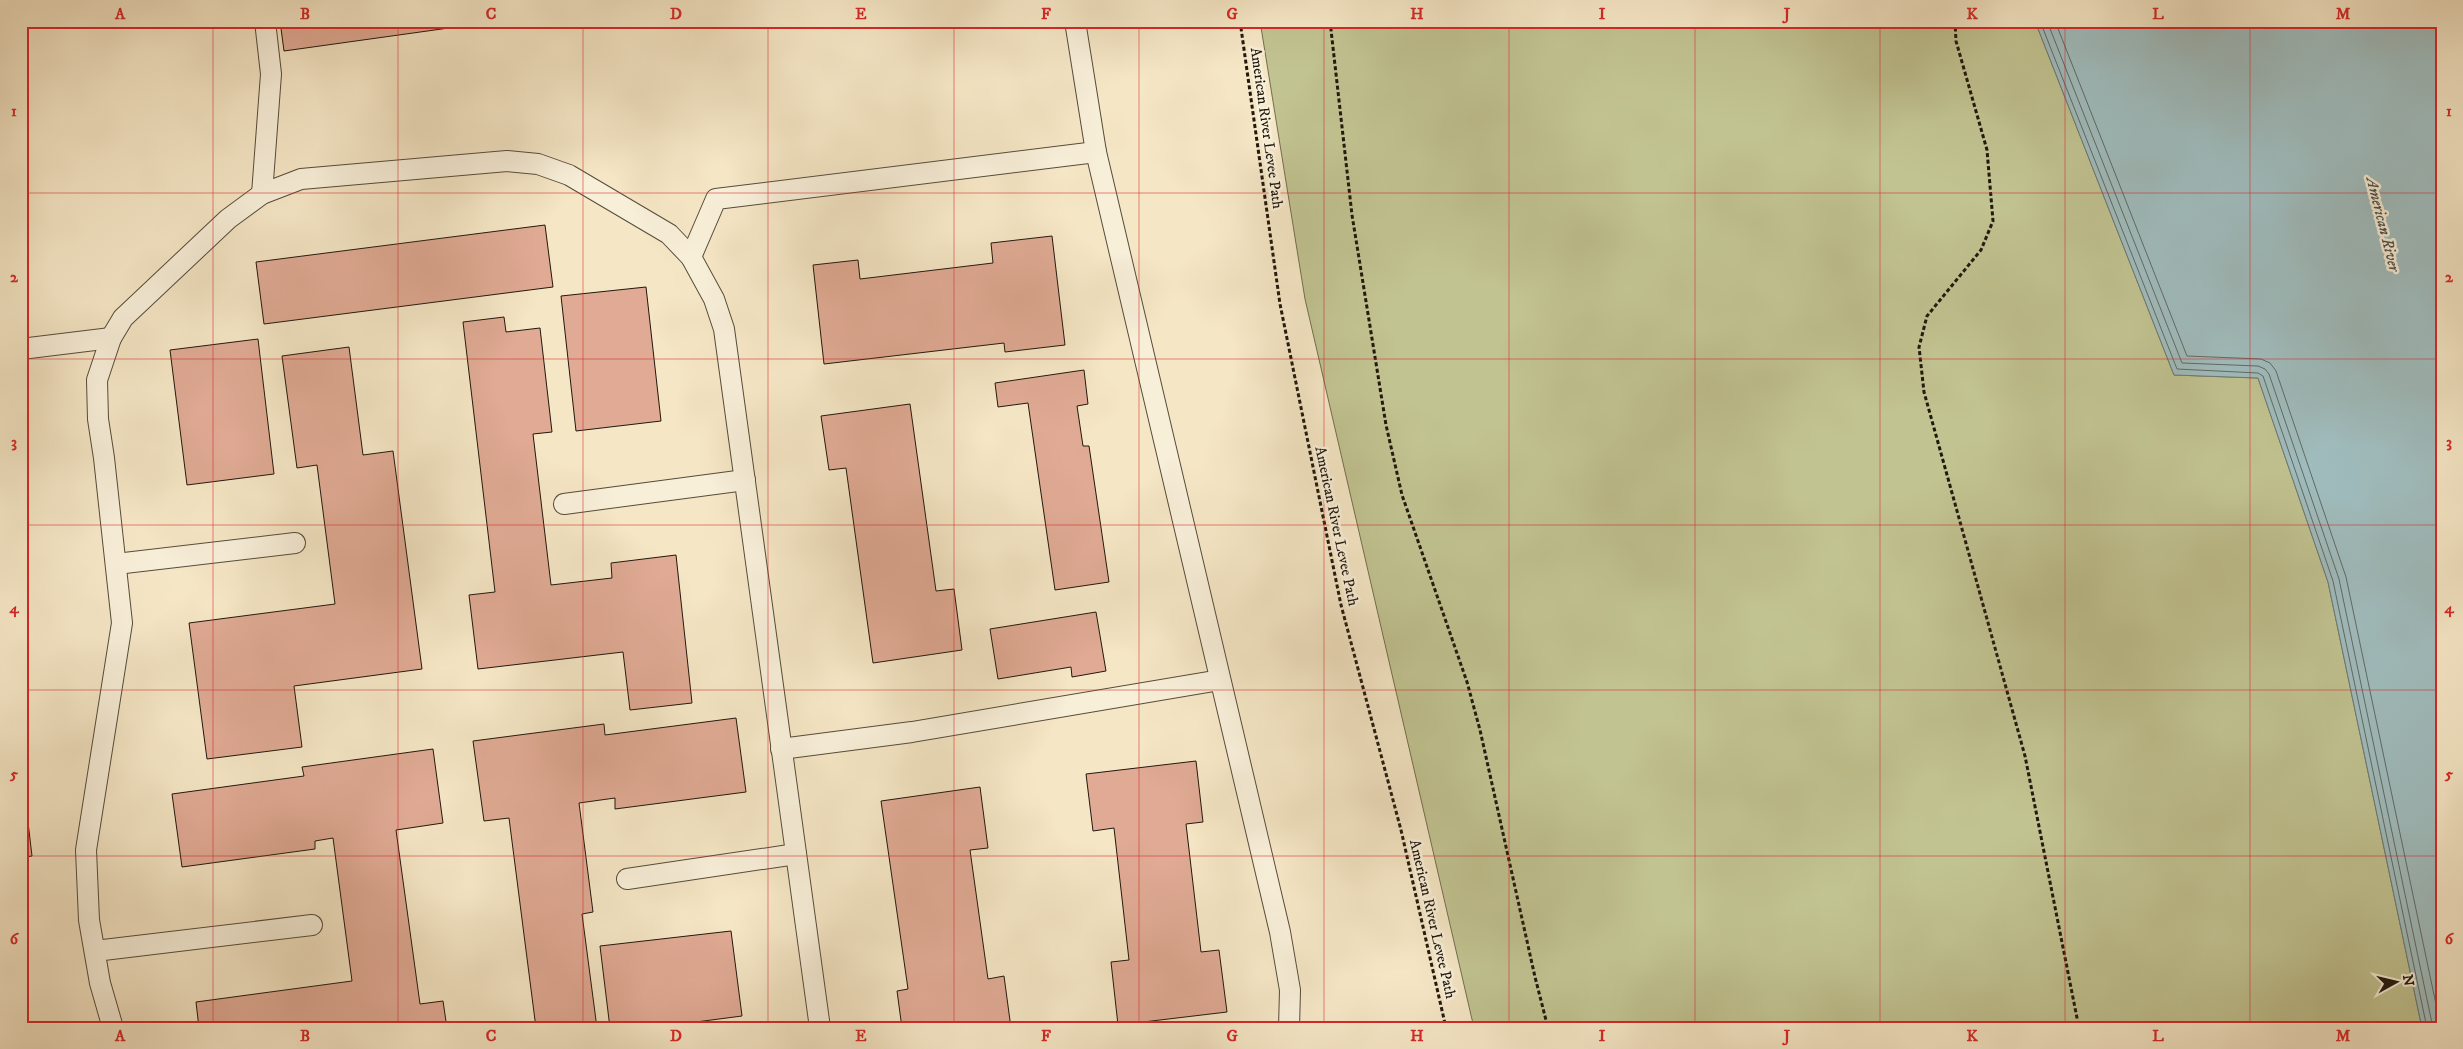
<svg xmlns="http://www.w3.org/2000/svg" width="2463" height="1049" viewBox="0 0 2463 1049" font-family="'IM FELL DW Pica',serif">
<rect width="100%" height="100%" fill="#f5e6c5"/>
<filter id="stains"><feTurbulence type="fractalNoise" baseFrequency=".004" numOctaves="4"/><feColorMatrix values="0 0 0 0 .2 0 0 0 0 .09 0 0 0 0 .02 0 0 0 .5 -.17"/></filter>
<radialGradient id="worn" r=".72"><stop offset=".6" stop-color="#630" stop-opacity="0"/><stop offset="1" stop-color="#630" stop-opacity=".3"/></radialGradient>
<polygon fill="#c1c391" stroke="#716e4f" points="1260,21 2035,21 2174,375 2258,378 2328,582 2422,1028 1474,1028 1305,299"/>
<polygon fill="#a0bdbe" stroke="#6d7b77" points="2035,21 2442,21 2442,1028 2422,1028 2328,582 2258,378 2174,375"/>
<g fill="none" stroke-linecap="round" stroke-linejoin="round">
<g stroke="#606a66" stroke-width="1">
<polyline points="2040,21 2177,369 2258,373 2263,376 2333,581 2427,1028"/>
<polyline points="2047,21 2182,363 2258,366 2265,369 2269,374 2339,579 2433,1028"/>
<polyline points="2055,21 2187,356 2261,359 2270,363 2276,371 2346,577 2441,1028"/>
</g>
</g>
<g fill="#e0aa94" stroke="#21180d">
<polygon points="280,21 499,21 284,51"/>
<polygon points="545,225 553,287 264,324 256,262"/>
<polygon points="1052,236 1065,345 1005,352 1004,343 824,364 813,265 858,260 860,279 993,263 991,243"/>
<polygon points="646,287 661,421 576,431 561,296"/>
<polygon points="504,317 506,332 540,328 552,432 533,434 551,585 612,578 611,563 676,555 692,703 630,710 623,652 478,669 469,595 495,592 463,322"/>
<polygon points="258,339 274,474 187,485 170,350"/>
<polygon points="349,347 363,455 393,451 422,669 294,686 302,747 207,759 189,623 335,604 317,465 297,468 282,356"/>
<polygon points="1084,370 1088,404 1077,406 1083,446 1089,446 1109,582 1055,590 1028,403 998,407 995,383"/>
<polygon points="910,404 936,591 954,589 962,650 873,663 846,468 829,470 821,416"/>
<polygon points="1096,612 1106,671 1072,677 1071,667 998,679 990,629"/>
<polygon points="736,718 746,792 615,809 615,798 579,803 593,912 582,914 597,1028 536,1028 509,818 484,821 473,741 604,724 605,735"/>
<polygon points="433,749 443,823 396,830 420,1004 443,1001 447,1028 199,1028 196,1002 352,981 333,838 315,841 315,849 182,867 172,794 304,776 302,767"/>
<polygon points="1196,761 1203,822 1186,824 1201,952 1219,950 1227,1012 1118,1025 1111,962 1129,960 1114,828 1093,831 1086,774"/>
<polygon points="21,763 32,856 21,858"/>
<polygon points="980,787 988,848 970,850 988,979 1004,976 1011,1028 902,1028 897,991 908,989 881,801"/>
<polygon points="731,931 742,1016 650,1028 610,1028 600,946"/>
</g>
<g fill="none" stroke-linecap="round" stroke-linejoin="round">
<defs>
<g id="lane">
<polyline points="1075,21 1096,152 1280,932 1290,990 1289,1028"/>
<polyline points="262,194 271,74 265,21"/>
<polyline points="691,257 716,199 1096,152"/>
<polyline points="21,349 111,338"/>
<polyline points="564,504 745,480"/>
<polyline points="116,564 295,543"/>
<polyline points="781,749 912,732 1220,680"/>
<polyline points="627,879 796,854"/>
<polyline points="95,951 312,925"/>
<polyline points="113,1028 100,983 89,920 86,850 122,623 104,458 98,419 97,380 111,338 123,318 228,219 262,194 301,179 507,161 538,164 569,175 669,234 691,257 714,299 724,329 820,1028"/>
</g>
</defs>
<use href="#lane" stroke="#564c3b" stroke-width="22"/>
<g stroke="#21180d" stroke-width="3" stroke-dasharray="4 2.5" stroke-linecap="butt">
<polyline points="1240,21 1280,304 1341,605 1401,830 1446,1028"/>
<polyline points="1330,21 1352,215 1386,425 1402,495 1467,682 1480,730 1535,977 1548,1028"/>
<polyline points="1955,21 1956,41 1987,150 1993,221 1981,250 1927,316 1919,347 1924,392 2025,756 2079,1028"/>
</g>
<use href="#lane" stroke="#f8efd9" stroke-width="20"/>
</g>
<path fill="none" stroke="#d62828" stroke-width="1" stroke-opacity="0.55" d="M213 21V1028M398 21V1028M583 21V1028M768 21V1028M954 21V1028M1139 21V1028M1324 21V1028M1509 21V1028M1695 21V1028M1880 21V1028M2065 21V1028M2250 21V1028M21 193H2442M21 359H2442M21 525H2442M21 690H2442M21 856H2442"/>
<g text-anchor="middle" stroke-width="5" stroke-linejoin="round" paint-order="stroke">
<g font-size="15" fill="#21180d" stroke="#f8efd9">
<text transform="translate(1267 128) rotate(82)" y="5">American River Levee Path</text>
<text transform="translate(1337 526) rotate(78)" y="5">American River Levee Path</text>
<text transform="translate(1433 919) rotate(77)" y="5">American River Levee Path</text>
</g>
<g font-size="16" font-style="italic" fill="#4d524b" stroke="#f8efd9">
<text transform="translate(2384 224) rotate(76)" y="6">American River</text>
</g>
</g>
<rect width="2463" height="1049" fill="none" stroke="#f5e6c5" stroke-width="55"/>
<g transform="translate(2396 982) rotate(82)" stroke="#f8efd9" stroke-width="4" paint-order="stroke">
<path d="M0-4L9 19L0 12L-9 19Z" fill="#21180d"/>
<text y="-8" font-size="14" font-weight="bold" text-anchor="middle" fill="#21180d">N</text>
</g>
<rect x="28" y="28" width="2408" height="994" fill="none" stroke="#d62828" stroke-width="2"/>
<g font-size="16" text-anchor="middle" font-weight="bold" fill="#d62828">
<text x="120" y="19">A</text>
<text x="305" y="19">B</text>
<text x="491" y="19">C</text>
<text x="676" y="19">D</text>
<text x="861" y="19">E</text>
<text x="1046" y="19">F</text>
<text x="1232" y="19">G</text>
<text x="1417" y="19">H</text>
<text x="1602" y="19">I</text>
<text x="1787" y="19">J</text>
<text x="1972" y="19">K</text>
<text x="2158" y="19">L</text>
<text x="2343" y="19">M</text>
<text x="14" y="116">1</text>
<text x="2449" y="116">1</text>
<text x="14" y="282">2</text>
<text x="2449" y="282">2</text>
<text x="14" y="447">3</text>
<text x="2449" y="447">3</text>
<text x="14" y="613">4</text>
<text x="2449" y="613">4</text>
<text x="14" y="779">5</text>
<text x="2449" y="779">5</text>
<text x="14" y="944">6</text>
<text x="2449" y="944">6</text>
<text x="120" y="1041">A</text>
<text x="305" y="1041">B</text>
<text x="491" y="1041">C</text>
<text x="676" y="1041">D</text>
<text x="861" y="1041">E</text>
<text x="1046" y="1041">F</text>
<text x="1232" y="1041">G</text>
<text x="1417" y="1041">H</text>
<text x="1602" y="1041">I</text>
<text x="1787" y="1041">J</text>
<text x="1972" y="1041">K</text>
<text x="2158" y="1041">L</text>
<text x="2343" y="1041">M</text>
</g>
<rect width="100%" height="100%" filter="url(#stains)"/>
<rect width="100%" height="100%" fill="url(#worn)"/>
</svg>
